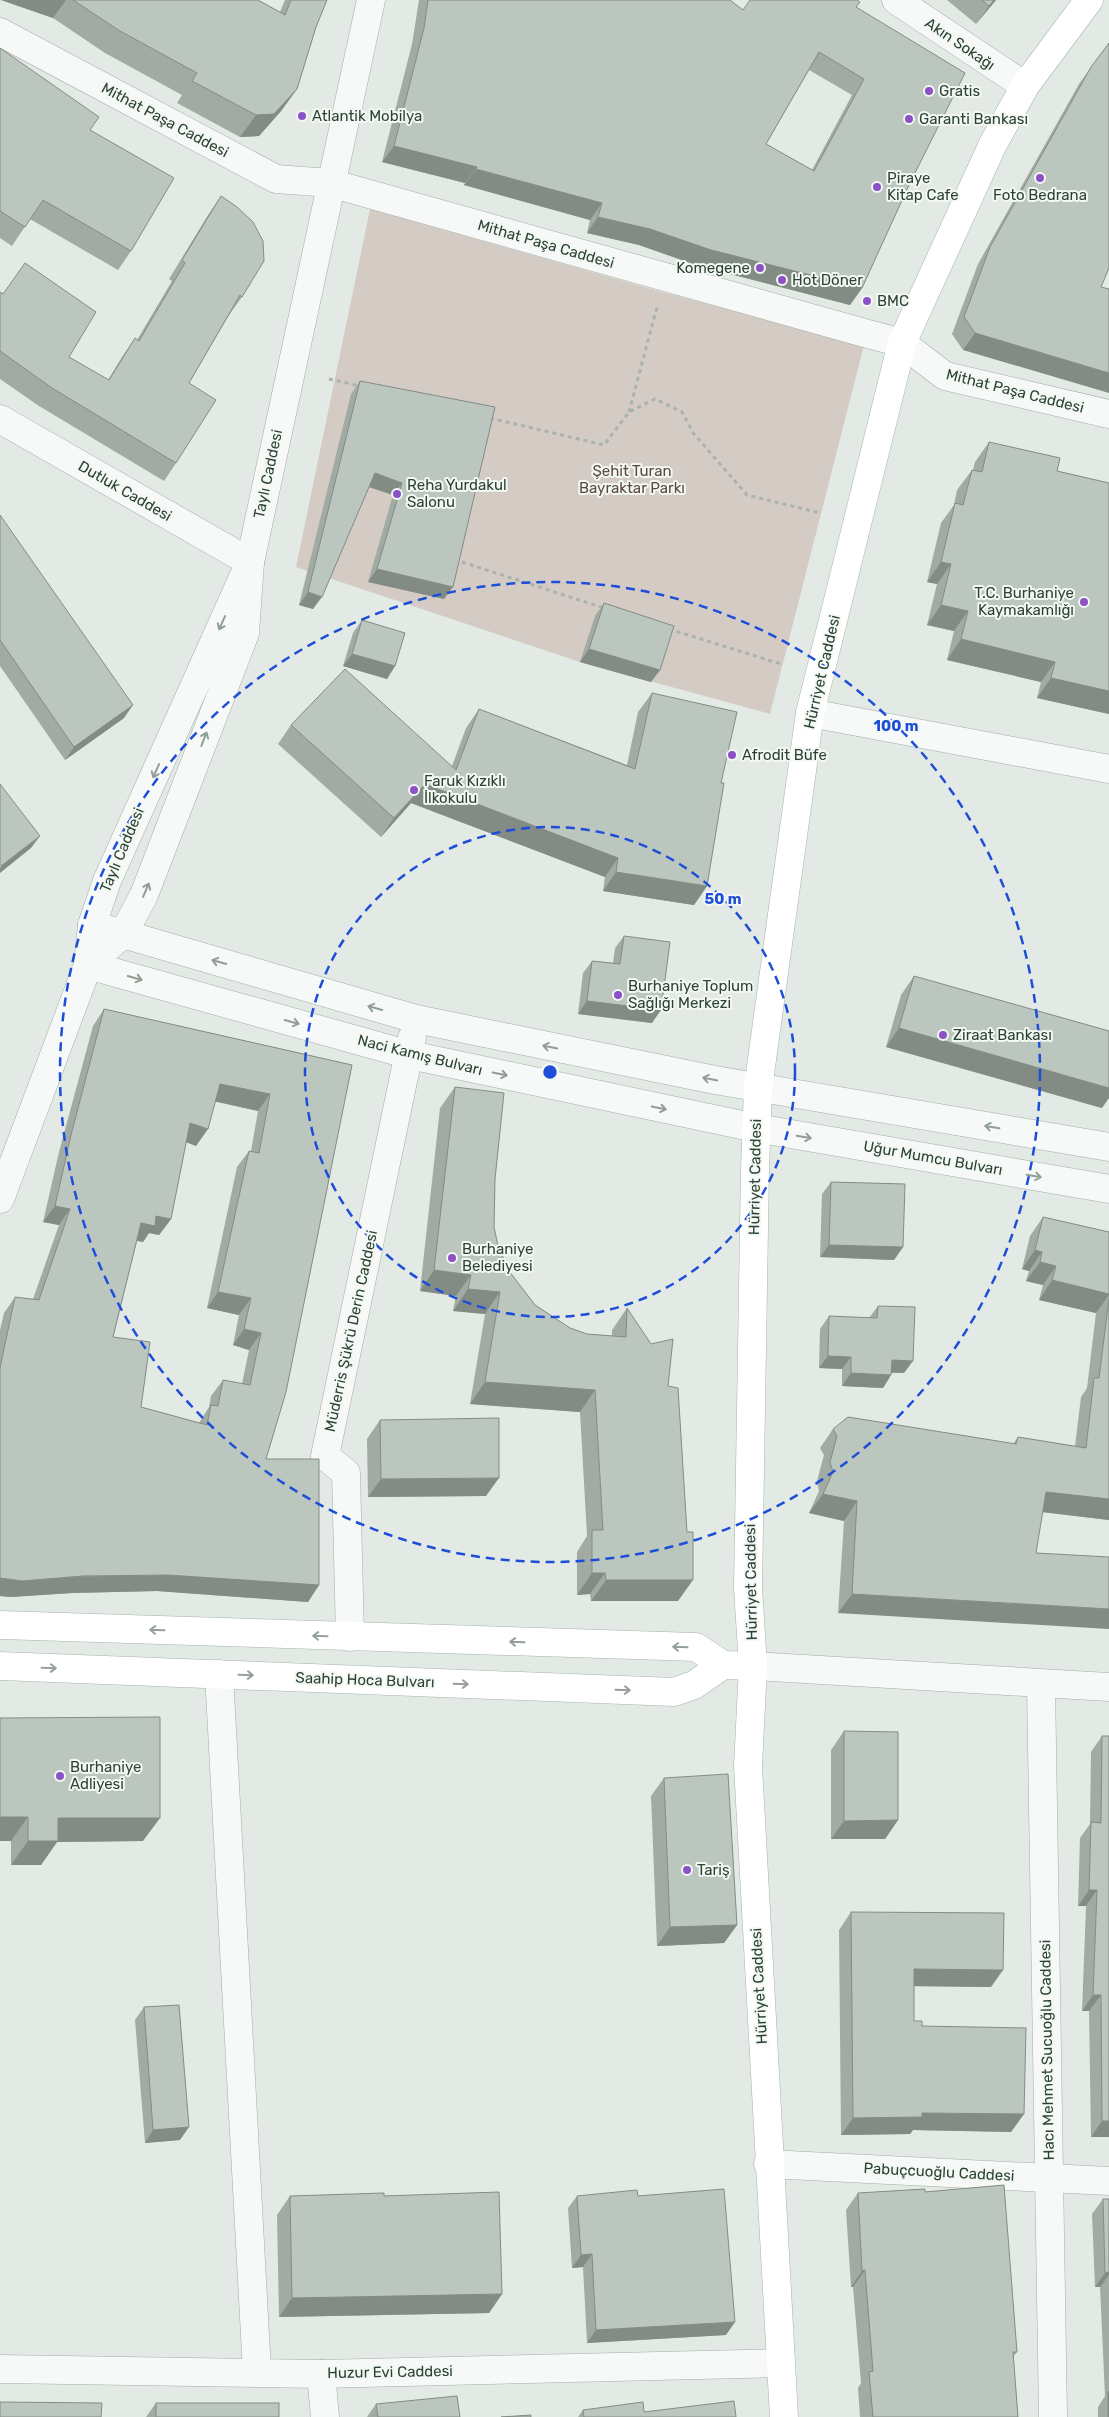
<svg xmlns="http://www.w3.org/2000/svg" width="1109" height="2417" viewBox="0 0 1109 2417" font-family="Rubik,sans-serif">
<rect width="100%" height="100%" fill="#e3eae5"/>
<polygon fill="#d4cbc5" points="370,209 662,292 864,345 770,714 580,662 296,567"/>
<g fill="none" stroke-linecap="round" stroke-linejoin="round">
<defs>
<g id="minor">
<polyline points="896,0 1025,86"/>
<polyline points="0,32 276,179 330,183 868,334 902,343 945,376 1109,414"/>
<polyline points="0,419 250,562"/>
<polyline points="250,562 245,633 144,895 123,934 416,1019 715,1080 1109,1147"/>
<polyline points="810,713 1109,769"/>
<polyline points="92,925 107,881 250,562 371,0"/>
<polyline points="88,965 410,1055 756,1128 1109,1189"/>
<polyline points="0,1199 88,965 92,925 123,934 88,965"/>
<polyline points="350,1637 346,1473 325,1456 412,1038"/>
<polyline points="753,1666 1109,1687"/>
<polyline points="219,1674 257,2372"/>
<polyline points="1041,1684 1053,2417"/>
<polyline points="768,2164 1109,2181"/>
<polyline points="0,2369 321,2374 780,2363"/>
<polyline points="321,2374 325,2417"/>
</g>
<g id="major">
<polyline points="0,1625 696,1647 723,1665 753,1666"/>
<polyline points="0,1666 674,1692 694,1685 723,1665"/>
<polyline points="784,2417 748,1766 753,1666 748,1588 755,1169 758,1088 810,713 902,343 993,144 1025,86 1089,0"/>
</g>
</defs>
<use href="#minor" stroke="#a1aea5" stroke-width="29"/>
<use href="#major" stroke="#a3b5a8" stroke-width="29"/>
<g stroke="#a9b3ac" stroke-width="3" stroke-dasharray="4 4" stroke-linecap="butt">
<polyline points="329,379 360,386"/>
<polyline points="629,412 657,307"/>
<polyline points="490,418 604,445 629,412 655,399 682,412 694,434 747,495 820,513"/>
<polyline points="462,562 604,608"/>
<polyline points="669,629 781,664"/>
</g>
<use href="#minor" stroke="#f6f9f7" stroke-width="28"/>
<use href="#major" stroke="#fff" stroke-width="28"/>
</g>
<g fill="#a1aba3" fill-rule="evenodd">
<polygon points="1,0 258,0 280,12 285,0 327,0 316,27 297,89 281,111 259,136 240,137 177,103 182,95 105,53 53,18"/>
<path d="M419 0H730L743 10 857 7 909 185 862 288 850 305 699 266 639 245 587 233 590 220 464 185 465 183 382 162 412 44ZM809 70 852 95 812 170 766 144Z"/>
<polygon points="947,0 996,0 976,24"/>
<polygon points="1109,43 1101,287 963,350 952,334 978,264 1079,84"/>
<polygon points="0,48 90,130 131,251 118,270 30,219 12,246 0,238"/>
<polygon points="221,196 242,297 229,315 189,383 176,463 164,481 39,406 0,379 0,292 69,357 108,380 122,357 135,338 137,340 172,281 169,279 208,215"/>
<polygon points="360,381 495,407 444,599 368,582 393,495 369,487 313,609 299,605 351,394"/>
<polygon points="989,442 1057,471 1109,483 1109,714 1037,698 1041,682 947,660 954,631 927,625 937,584 927,582 941,523 954,505 957,490 972,470 973,470 975,462"/>
<polygon points="0,515 124,718 65,760 0,666"/>
<polygon points="604,603 660,670 651,682 580,662 595,616"/>
<polygon points="362,620 395,666 387,679 343,666 353,633"/>
<polygon points="652,693 721,783 707,886 694,905 603,891 605,877 411,803 381,837 278,744 291,725 452,766 466,728 479,709 627,765 638,712"/>
<polygon points="624,936 652,1023 578,1014 583,973 592,961 613,963 615,948"/>
<polygon points="914,976 1102,1108 886,1047 901,995"/>
<path d="M104 1009 352 1065 266 1459 319 1585 308 1602 157 1591 72 1593 11 1597 0 1596V1330L4 1313 15 1297 33 1299 59 1225 43 1222 59 1152 93 1026ZM215 1101 258 1111 251 1151H249L237 1167 207 1308 239 1315 233 1345 249 1350 242 1384 223 1380 211 1396 209 1407 199 1423 141 1407 113 1337 137 1241 143 1242 149 1233 159 1235 171 1219 186 1142 196 1146Z"/>
<polygon points="455,1087 495,1179 494,1227 498,1246 509,1271 535,1305 570,1328 587,1334 612,1336 612,1330 627,1308 668,1386 678,1601 591,1601 590,1594 577,1595 577,1552 587,1536 580,1412 470,1404 485,1314 453,1311 456,1296 420,1291 440,1108"/>
<polygon points="831,1182 903,1247 894,1260 820,1257 822,1194"/>
<polygon points="1043,1217 1109,1232 1109,1520 1043,1512 838,1613 844,1521 809,1513 819,1491 817,1481 824,1455 820,1448 833,1429 1013,1444 1018,1437 1075,1446 1081,1397 1087,1388 1096,1313 1039,1300 1043,1285 1026,1281 1029,1271 1022,1269 1030,1236"/>
<polygon points="878,1306 904,1373 892,1373 883,1388 842,1386 842,1369 819,1368 820,1329 829,1316 869,1318"/>
<polygon points="380,1420 486,1496 368,1497 367,1439"/>
<polygon points="0,1718 143,1841 57,1842 41,1865 11,1865 11,1841"/>
<polygon points="844,1731 898,1820 885,1839 831,1839 831,1750"/>
<polygon points="1102,1736 1109,1736 1109,2137 1091,2137 1089,2011 1082,2011 1086,1906 1078,1906 1080,1838 1090,1824 1091,1752"/>
<polygon points="664,1778 737,1925 724,1943 657,1946 651,1796"/>
<polygon points="851,1912 991,1987 914,1986 914,2021 922,2026 1024,2114 1011,2132 913,2130 910,2134 841,2135 839,1930"/>
<polygon points="144,2007 180,2140 145,2143 135,2020"/>
<polygon points="925,2192 1017,2352 1013,2357 1018,2417 860,2417 858,2388 861,2383 853,2287 851,2287 846,2210 858,2193"/>
<polygon points="290,2196 384,2196 502,2294 489,2313 279,2317 277,2215"/>
<polygon points="577,2196 726,2335 587,2343 583,2267 572,2268 568,2208"/>
<polygon points="1103,2199 1109,2199 1109,2417 1098,2417 1098,2407 1105,2396 1100,2287 1095,2287 1092,2214"/>
<polygon points="156,2403 279,2417 146,2417"/>
<polygon points="376,2404 460,2417 367,2417"/>
<polygon points="583,2410 644,2412 736,2417 578,2417"/>
</g>
<g fill="#838b85">
<polygon points="1,0 66,0 53,18"/>
<polygon points="994,0 996,0 976,24 989,6"/>
<polygon points="297,89 281,111 259,136 240,137 256,115"/>
<polygon points="394,146 477,167 465,183 382,162"/>
<polygon points="476,169 602,203 590,220 464,185"/>
<polygon points="598,217 650,229 862,288 850,305 699,266 639,245 587,233"/>
<polygon points="975,333 1109,373 1109,393 963,350"/>
<polygon points="375,473 402,483 393,495 366,486"/>
<polygon points="941,562 951,564 937,584 927,582"/>
<polygon points="377,569 453,587 444,599 368,582"/>
<polygon points="308,592 322,597 313,609 299,605"/>
<polygon points="941,605 968,611 954,631 927,625"/>
<polygon points="961,639 1055,662 1041,682 947,660"/>
<polygon points="589,649 660,670 651,682 580,662"/>
<polygon points="352,654 395,666 387,679 343,666"/>
<polygon points="1051,678 1109,691 1109,714 1037,698"/>
<polygon points="133,705 124,718 65,760 74,747"/>
<polygon points="425,784 618,858 605,877 411,803 381,837 394,818"/>
<polygon points="40,836 31,848 0,873 0,868 1,866"/>
<polygon points="616,872 707,886 694,905 603,891"/>
<polygon points="587,1001 661,1010 652,1023 578,1014"/>
<polygon points="899,1028 1109,1088 1109,1098 1102,1108 886,1047"/>
<polygon points="220,1084 270,1094 258,1111 208,1100"/>
<polygon points="190,1123 208,1129 196,1146 178,1139"/>
<polygon points="55,1206 70,1209 59,1225 43,1222"/>
<polygon points="156,1216 171,1219 159,1235 149,1233 143,1242 130,1239 141,1223"/>
<polygon points="829,1245 903,1247 894,1260 820,1257"/>
<polygon points="1035,1250 1042,1252 1029,1271 1022,1269"/>
<polygon points="1040,1262 1056,1266 1043,1285 1026,1281"/>
<polygon points="434,1270 471,1275 456,1296 420,1291"/>
<polygon points="1052,1280 1109,1294 1109,1295 1096,1313 1039,1300"/>
<polygon points="468,1289 500,1292 485,1314 453,1311"/>
<polygon points="218,1292 251,1298 239,1315 207,1308"/>
<polygon points="244,1329 261,1333 249,1350 233,1345"/>
<polygon points="828,1356 851,1357 842,1369 819,1368"/>
<polygon points="892,1360 913,1361 904,1373 883,1372"/>
<polygon points="851,1373 891,1375 883,1388 842,1386"/>
<polygon points="485,1382 595,1390 580,1412 470,1404"/>
<polygon points="499,1478 486,1496 368,1497 381,1479"/>
<polygon points="1046,1492 1109,1499 1109,1520 1033,1511"/>
<polygon points="823,1494 857,1501 844,1521 809,1513"/>
<polygon points="592,1573 605,1573 590,1594 577,1595"/>
<polygon points="168,1575 319,1585 308,1602 157,1591 72,1593 11,1597 0,1596 0,1578"/>
<polygon points="606,1580 693,1580 678,1601 591,1601"/>
<polygon points="852,1594 1109,1609 1109,1629 838,1613"/>
<polygon points="0,1817 28,1817 11,1841 0,1841"/>
<polygon points="58,1818 160,1818 143,1841 57,1842 41,1865 11,1865 28,1841"/>
<polygon points="898,1820 885,1839 831,1839 844,1821"/>
<polygon points="1089,1890 1097,1890 1086,1906 1078,1906"/>
<polygon points="737,1925 724,1943 657,1946 670,1927"/>
<polygon points="914,1969 1003,1970 991,1987 902,1986"/>
<polygon points="1093,1995 1101,1995 1089,2011 1082,2011"/>
<polygon points="922,2113 1024,2114 1011,2132 913,2130 910,2134 841,2135 853,2118"/>
<polygon points="1102,2121 1109,2121 1109,2137 1091,2137"/>
<polygon points="189,2127 180,2140 145,2143 153,2130"/>
<polygon points="592,2254 583,2267 572,2268 581,2255"/>
<polygon points="865,2270 853,2287 851,2287 862,2271"/>
<polygon points="1109,2272 1109,2275 1100,2287 1095,2287 1105,2273"/>
<polygon points="502,2294 489,2313 279,2317 292,2298"/>
<polygon points="735,2322 726,2335 587,2343 596,2330"/>
</g>
<g fill="#bbc7be" stroke="#838b85" fill-rule="evenodd">
<polygon points="73,0 258,0 285,15 291,0 327,0 316,27 297,89 274,114 256,115 192,81 197,73 120,31"/>
<path d="M428 0H730L743 10 750 0H857L860 2 856 7 965 73 909 185 862 288 711 250 650 229 598 217 602 203 476 169 477 167 394 146 424 28ZM819 52 864 79 814 171 766 144Z"/>
<polygon points="982,0 994,0 989,6"/>
<polygon points="1109,43 1109,268 1101,287 1109,289 1109,373 975,333 964,317 990,247 1091,67"/>
<polygon points="0,48 99,117 90,130 174,178 131,251 43,200 25,227 0,211"/>
<polygon points="221,196 237,207 253,222 263,241 264,261 242,297 240,295 189,383 216,400 176,463 52,388 0,351 0,292 3,294 25,263 96,312 69,357 109,380 135,338 139,341 185,263 182,260"/>
<polygon points="360,381 495,407 453,587 377,569 402,483 375,473 322,597 308,592"/>
<polygon points="989,442 1060,458 1057,471 1109,483 1109,691 1051,678 1055,662 961,639 968,611 941,605 951,564 941,562 955,503 963,505 972,470 982,472"/>
<polygon points="0,515 133,705 74,747 0,640"/>
<polygon points="604,603 674,626 660,670 589,649"/>
<polygon points="362,620 405,633 395,666 352,654"/>
<polygon points="345,669 456,770 479,709 635,769 652,693 737,712 721,783 724,783 707,886 616,872 618,858 425,784 394,818 291,725"/>
<polygon points="0,784 40,836 1,866 0,864"/>
<polygon points="624,936 670,942 661,1010 587,1001 592,961 620,964"/>
<polygon points="914,976 1109,1031 1109,1088 899,1028"/>
<path d="M104 1009 352 1065 286 1392 266 1459H319V1585L168 1575 83 1576 22 1581 0 1578V1368L15 1297 39 1300 70 1209 55 1206 71 1135ZM220 1084 270 1094 259 1153 249 1151 218 1292 251 1298 244 1329 261 1333 250 1385 223 1380 218 1406 211 1405 207 1425 141 1407 150 1342 113 1337 141 1223 155 1226 156 1216 171 1219 190 1123 208 1129Z"/>
<polygon points="455,1087 504,1093 495,1179 494,1227 498,1246 509,1271 535,1305 570,1328 587,1334 626,1337 627,1308 651,1344 673,1339 668,1386 678,1388 687,1532 693,1532 693,1580 606,1580 605,1573 592,1573 592,1530 603,1530 595,1390 485,1382 500,1292 468,1289 471,1275 434,1270"/>
<polygon points="831,1182 905,1184 903,1247 829,1245"/>
<polygon points="1043,1217 1109,1232 1109,1294 1052,1280 1056,1266 1040,1262 1042,1252 1035,1250"/>
<polygon points="1109,1299 1109,1499 1046,1492 1036,1553 1109,1557 1109,1609 852,1594 857,1501 823,1494 833,1472 830,1462 837,1436 833,1429 848,1417 1016,1444 1018,1437 1086,1448 1094,1378 1099,1378"/>
<polygon points="878,1306 915,1307 913,1361 892,1360 891,1375 851,1373 851,1357 828,1356 829,1316 877,1318"/>
<polygon points="499,1418 499,1478 381,1479 380,1420"/>
<polygon points="160,1717 160,1818 58,1818 58,1841 28,1841 28,1817 0,1817 0,1718"/>
<polygon points="844,1731 898,1732 898,1820 844,1821"/>
<polygon points="1102,1736 1109,1736 1109,2121 1102,2121 1101,1995 1093,1995 1097,1890 1089,1890 1091,1822 1101,1823"/>
<polygon points="728,1774 737,1925 670,1927 664,1778"/>
<polygon points="851,1912 1004,1913 1003,1970 914,1969 914,2021 922,2021 922,2026 1026,2028 1024,2114 922,2113 922,2117 853,2118"/>
<polygon points="179,2005 189,2127 153,2130 144,2007"/>
<polygon points="1004,2185 1017,2352 1013,2352 1018,2417 873,2417 869,2372 873,2371 865,2270 862,2271 858,2193 925,2189 925,2192"/>
<polygon points="724,2189 735,2322 596,2330 592,2254 581,2255 577,2196 637,2190 638,2196"/>
<polygon points="499,2192 502,2294 292,2298 290,2196 384,2193 384,2196"/>
<polygon points="1103,2199 1109,2199 1109,2272 1105,2273"/>
<rect x="1108" y="2392" width="1" height="25"/>
<polygon points="457,2396 460,2417 378,2417 376,2404"/>
<polygon points="734,2401 736,2417 584,2417 583,2410 643,2402 644,2412"/>
<polygon points="0,2402 102,2403 101,2417 0,2417"/>
<rect x="156" y="2403" width="123" height="14"/>
<polygon points="531,2415 531,2417 501,2417"/>
</g>
<defs><path id="oneway-shaft" d="M-6 0H5M1.5-3L5.5 0L1.5 3" fill="none" stroke-width="1.6" stroke-linecap="round" stroke-linejoin="round" transform="scale(1.25)"/></defs>
<g stroke="#919e94">
<use href="#oneway-shaft" transform="translate(222 623) rotate(114)"/>
<use href="#oneway-shaft" transform="translate(204 739) rotate(-69)"/>
<use href="#oneway-shaft" transform="translate(156 771) rotate(114)"/>
<use href="#oneway-shaft" transform="translate(146 890) rotate(-67)"/>
<use href="#oneway-shaft" transform="translate(219 962) rotate(-164)"/>
<use href="#oneway-shaft" transform="translate(135 978) rotate(16)"/>
<use href="#oneway-shaft" transform="translate(375 1008) rotate(-164)"/>
<use href="#oneway-shaft" transform="translate(292 1022) rotate(16)"/>
<use href="#oneway-shaft" transform="translate(550 1047) rotate(-169)"/>
<use href="#oneway-shaft" transform="translate(500 1074) rotate(12)"/>
<use href="#oneway-shaft" transform="translate(710 1079) rotate(-169)"/>
<use href="#oneway-shaft" transform="translate(659 1108) rotate(12)"/>
<use href="#oneway-shaft" transform="translate(992 1127) rotate(-170)"/>
<use href="#oneway-shaft" transform="translate(804 1137) rotate(10)"/>
<use href="#oneway-shaft" transform="translate(1034 1176) rotate(10)"/>
</g>
<g stroke="#96a098">
<use href="#oneway-shaft" transform="translate(157 1630) rotate(-178)"/>
<use href="#oneway-shaft" transform="translate(320 1636) rotate(-178)"/>
<use href="#oneway-shaft" transform="translate(517 1642) rotate(-178)"/>
<use href="#oneway-shaft" transform="translate(680 1647) rotate(-178)"/>
<use href="#oneway-shaft" transform="translate(49 1668) rotate(2)"/>
<use href="#oneway-shaft" transform="translate(246 1675) rotate(2)"/>
<use href="#oneway-shaft" transform="translate(461 1684) rotate(2)"/>
<use href="#oneway-shaft" transform="translate(623 1690) rotate(2)"/>
</g>
<g fill="none" stroke="#1d4ed8" stroke-width="2.5" stroke-dasharray="9 6">
<circle cx="550" cy="1072" r="245"/>
<circle cx="550" cy="1072" r="490"/>
</g>
<g fill="#8c51c7" stroke="#f3f8f4" stroke-width="2">
<circle cx="929" cy="91" r="5"/>
<circle cx="302" cy="116" r="5"/>
<circle cx="909" cy="119" r="5"/>
<circle cx="1040" cy="178" r="5"/>
<circle cx="877" cy="187" r="5"/>
<circle cx="760" cy="268" r="5"/>
<circle cx="782" cy="280" r="5"/>
<circle cx="867" cy="301" r="5"/>
<circle cx="397" cy="494" r="5"/>
<circle cx="1084" cy="602" r="5"/>
<circle cx="732" cy="755" r="5"/>
<circle cx="414" cy="790" r="5"/>
<circle cx="618" cy="995" r="5"/>
<circle cx="943" cy="1035" r="5"/>
<circle cx="452" cy="1258" r="5"/>
<circle cx="60" cy="1776" r="5"/>
<circle cx="687" cy="1870" r="5"/>
</g>
<g text-anchor="middle" stroke-width="4" stroke-linejoin="round" paint-order="stroke">
<g font-size="15" fill="#2c4232" stroke="#f3f8f4">
<text transform="translate(960 44) rotate(34)" y="5">Akın Sokağı</text>
<text transform="translate(165 120) rotate(28)" y="5">Mithat Paşa Caddesi</text>
<text transform="translate(546 244) rotate(16)" y="5">Mithat Paşa Caddesi</text>
<text transform="translate(1015 391) rotate(14)" y="5">Mithat Paşa Caddesi</text>
<text transform="translate(268 474) rotate(-78)" y="5">Taylı Caddesi</text>
<text transform="translate(125 491) rotate(30)" y="5">Dutluk Caddesi</text>
<text transform="translate(822 672) rotate(-77)" y="5">Hürriyet Caddesi</text>
<text transform="translate(122 850) rotate(-67)" y="5">Taylı Caddesi</text>
<text transform="translate(420 1055) rotate(14)" y="5">Naci Kamış Bulvarı</text>
<text transform="translate(933 1158) rotate(10)" y="5">Uğur Mumcu Bulvarı</text>
<text transform="translate(755 1177) rotate(-89)" y="5">Hürriyet Caddesi</text>
<text transform="translate(351 1331) rotate(-78)" y="5">Müderris Şükrü Derin Caddesi</text>
<text transform="translate(751 1582) rotate(-91)" y="5">Hürriyet Caddesi</text>
<text transform="translate(365 1680) rotate(2)" y="5">Saahip Hoca Bulvarı</text>
<text transform="translate(759 1986) rotate(-93)" y="5">Hürriyet Caddesi</text>
<text transform="translate(1047 2050) rotate(-91)" y="5">Hacı Mehmet Sucuoğlu Caddesi</text>
<text transform="translate(939 2172) rotate(3)" y="5">Pabuçcuoğlu Caddesi</text>
<text transform="translate(390 2372) rotate(-1)" y="5">Huzur Evi Caddesi</text>
</g>
<g font-size="15" fill="#2c4232" stroke="#f3f8f4" text-anchor="start">
<text x="939" y="96">Gratis</text>
<text x="312" y="121">Atlantik Mobilya</text>
<text x="919" y="124">Garanti Bankası</text>
<text x="887" y="183">Piraye<tspan x="887" dy="17">Kitap Cafe</tspan></text>
<text x="1040" y="200" text-anchor="middle">Foto Bedrana</text>
<text x="750" y="273" text-anchor="end">Komegene</text>
<text x="792" y="285">Hot Döner</text>
<text x="877" y="306">BMC</text>
<text x="407" y="490">Reha Yurdakul<tspan x="407" dy="17">Salonu</tspan></text>
<text x="1074" y="598" text-anchor="end">T.C. Burhaniye<tspan x="1074" dy="17">Kaymakamlığı</tspan></text>
<text x="742" y="760">Afrodit Büfe</text>
<text x="424" y="786">Faruk Kızıklı<tspan x="424" dy="17">İlkokulu</tspan></text>
<text x="628" y="991">Burhaniye Toplum<tspan x="628" dy="17">Sağlığı Merkezi</tspan></text>
<text x="953" y="1040">Ziraat Bankası</text>
<text x="462" y="1254">Burhaniye<tspan x="462" dy="17">Belediyesi</tspan></text>
<text x="70" y="1772">Burhaniye<tspan x="70" dy="17">Adliyesi</tspan></text>
<text x="697" y="1875">Tariş</text>
</g>
<g font-size="15" fill="#5d4a3a" stroke="#f3f8f4">
<text x="632" y="476">Şehit Turan<tspan x="632" dy="17">Bayraktar Parkı</tspan></text>
</g>
</g>
<circle cx="550" cy="1072" r="8" fill="#1d4ed8" stroke="#f3f8f4" stroke-width="2.5"/>
<g font-size="15" text-anchor="middle" font-weight="bold" fill="#1d4ed8" stroke="#f3f8f4" stroke-width="4" stroke-linejoin="round" paint-order="stroke">
<text x="896" y="731">100 m</text>
<text x="723" y="904">50 m</text>
</g>
</svg>
